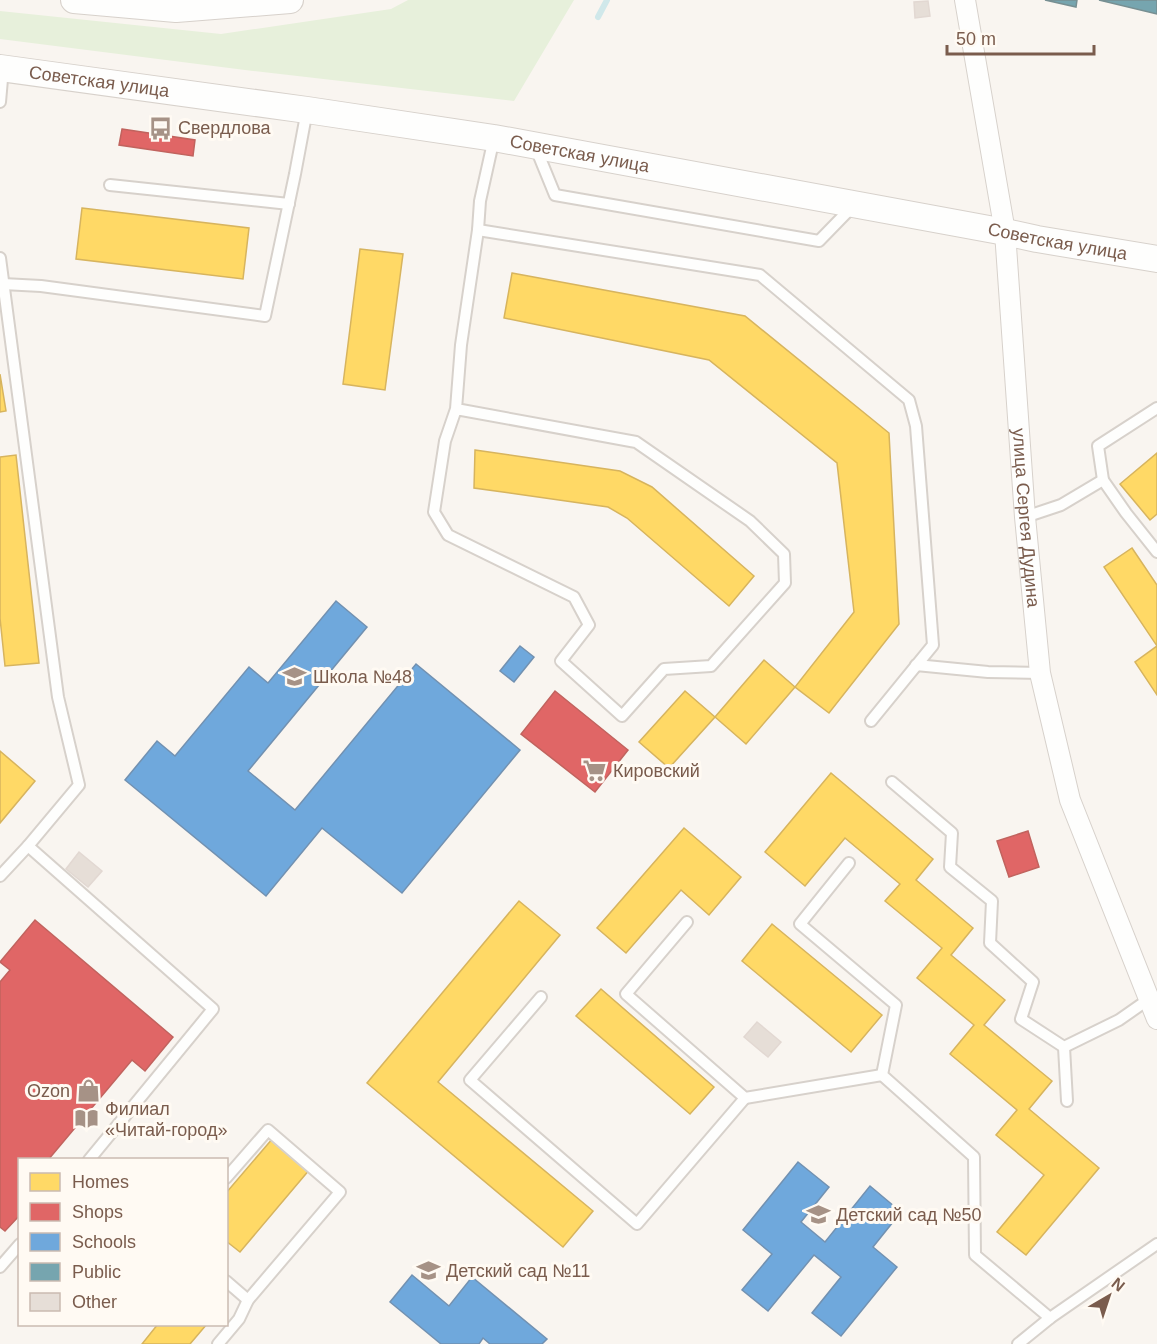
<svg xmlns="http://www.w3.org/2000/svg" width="1157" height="1344" viewBox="0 0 1157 1344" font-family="Helvetica,sans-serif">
<rect width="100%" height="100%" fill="#f9f5f0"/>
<polygon fill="#e7f0db" points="408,0 574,0 514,101 253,71 0,39 0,11 221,34 391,9"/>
<g fill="#ffd966" stroke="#d7b45e" stroke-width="1.5">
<polygon points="82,208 249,228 243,279 76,259"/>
<polygon points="360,249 403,254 385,390 343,384"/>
<polygon points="512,273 745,316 889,433 899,624 829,713 795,687 854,612 837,463 709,360 504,318"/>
<polygon points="0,374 6,411 0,412"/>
<polygon points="475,450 620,471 652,487 754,576 729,606 627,518 608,507 474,488"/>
<polygon points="1157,453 1157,514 1150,520 1120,484"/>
<polygon points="16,455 39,663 5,666 0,618 0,457"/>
<polygon points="1132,548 1157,585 1157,646 1104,567"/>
<polygon points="1157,646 1157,695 1135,662"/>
<polygon points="764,660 795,687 746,744 715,717"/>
<polygon points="685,691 715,717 669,768 639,742"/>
<polygon points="0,751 35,781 0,823"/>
<polygon points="831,773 933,859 916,880 973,928 951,955 1005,1000 984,1025 1052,1081 1029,1109 1099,1168 1026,1255 997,1232 1044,1175 996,1135 1017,1110 950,1054 974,1025 917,978 942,948 885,901 900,884 845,838 805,886 765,852"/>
<polygon points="684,828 741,877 709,915 681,890 626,953 597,928"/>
<polygon points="519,901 560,935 438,1082 593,1211 563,1247 367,1083"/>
<polygon points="772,924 882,1015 851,1052 742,961"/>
<polygon points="601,989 714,1087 690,1114 576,1016"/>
<polygon points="273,1138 310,1169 240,1252 226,1241 226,1193"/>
<polygon points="158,1324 207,1324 190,1344 142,1344"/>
</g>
<g fill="#e06666" stroke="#c1635e" stroke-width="1.5">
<polygon points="122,129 195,140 193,156 119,145"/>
<polygon points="555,691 628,750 595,792 521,734"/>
<polygon points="1028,831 1039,867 1009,877 997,841"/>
<polygon points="35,920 173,1037 145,1071 132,1060 48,1160 20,1160 20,1215 5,1231 0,1227 0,982 10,970 0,962"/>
</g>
<g fill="#6fa8dc" stroke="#7291b1" stroke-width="1.5">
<polygon points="336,601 367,627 248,771 295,810 416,664 520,750 402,893 322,828 266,896 125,780 157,741 175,756 249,667 268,683"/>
<polygon points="520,646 534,657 514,682 500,671"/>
<polygon points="798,1162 829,1187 801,1222 825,1242 870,1186 901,1212 873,1247 897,1267 841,1336 812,1313 841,1277 814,1255 768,1311 742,1290 772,1254 743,1230"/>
<polygon points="412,1275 449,1306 472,1277 547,1339 542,1344 490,1344 483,1338 479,1344 441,1344 390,1302"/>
</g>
<g fill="#76a5af" stroke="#778f92" stroke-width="1.5">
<polygon points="1045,0 1077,0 1076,7"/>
<polygon points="1099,0 1157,0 1157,14"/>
</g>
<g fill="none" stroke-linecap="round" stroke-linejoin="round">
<polyline stroke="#d0e8ea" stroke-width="6" points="598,17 607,0"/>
</g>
<g fill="#e6ded7" stroke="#e2d8d2" stroke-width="1.5">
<polygon points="928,1 930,16 915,18 914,2"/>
<polygon points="79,852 102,871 88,887 66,869"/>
<polygon points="757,1022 781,1042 768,1057 744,1037"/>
</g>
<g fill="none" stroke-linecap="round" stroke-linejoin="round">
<defs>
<g id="service">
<polyline points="0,102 3,68"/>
<polyline points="535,146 555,195 819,241 854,205"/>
<polyline points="110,185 289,204"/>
<polyline points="478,230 760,275 909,400 916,426 933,645 871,721"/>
<polyline points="0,258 58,697 79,785 28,846 0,876"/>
<polyline points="3,284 41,286 265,316 295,174 307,110"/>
<polyline points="1157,408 1098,446 1103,480 1126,513 1157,552"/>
<polyline points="456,409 636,442 750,521 784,554 785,583 711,666 664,669 622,716 561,661 589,625 574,597 448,535 434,512 445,441 456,409 461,345 478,230 480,201 494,138"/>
<polyline points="1025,517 1061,505 1103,480"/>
<polyline points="916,665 988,672 1040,673"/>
<polyline points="892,782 952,833 950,867 992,901 990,943 1033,982 1021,1019 1064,1047 1119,1020 1149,999"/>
<polyline points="28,846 213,1009 89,1160"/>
<polyline points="849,863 800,924 896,1005 882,1075 974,1157 975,1255 1050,1318"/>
<polyline points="687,922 626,994 745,1098 882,1075"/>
<polyline points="541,997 470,1080 637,1224 745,1098"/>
<polyline points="1064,1047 1067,1101"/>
<polyline points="0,1267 20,1244"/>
<polyline points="226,1281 248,1300"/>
<polyline points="218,1344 239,1319 248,1300 340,1192 268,1130 226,1178"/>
<polyline points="1018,1344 1050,1318 1157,1244"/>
</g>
<g id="minor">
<path id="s1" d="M965 0 1005 232 1025 517 1040 673 1070 800 1157 1019"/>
</g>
<g id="tertiary">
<polyline points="74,0 176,9 290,0"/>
<path id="s2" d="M0 68 307 110 494 138 1005 232 1037 239 1157 259"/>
</g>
</defs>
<use href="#service" stroke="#d7d1cb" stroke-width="14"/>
<use href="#minor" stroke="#d7d1cb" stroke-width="22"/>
<use href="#tertiary" stroke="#d7d1cb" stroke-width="28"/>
<use href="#service" stroke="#fefefd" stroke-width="10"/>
<use href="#minor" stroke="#fefefd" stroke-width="20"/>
<use href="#tertiary" stroke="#fefefd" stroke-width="26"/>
</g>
<defs>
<symbol id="bus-bare" viewBox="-9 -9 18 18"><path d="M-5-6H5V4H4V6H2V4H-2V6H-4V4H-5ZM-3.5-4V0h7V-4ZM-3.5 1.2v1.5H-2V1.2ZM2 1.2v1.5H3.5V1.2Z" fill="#a69286" stroke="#fffaf3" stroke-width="2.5" paint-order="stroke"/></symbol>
<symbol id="school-bare" viewBox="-9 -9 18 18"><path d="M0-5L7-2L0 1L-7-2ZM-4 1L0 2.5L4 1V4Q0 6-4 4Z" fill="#a69286" stroke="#fffaf3" stroke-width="2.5" paint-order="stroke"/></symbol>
<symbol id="supermarket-bare" viewBox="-9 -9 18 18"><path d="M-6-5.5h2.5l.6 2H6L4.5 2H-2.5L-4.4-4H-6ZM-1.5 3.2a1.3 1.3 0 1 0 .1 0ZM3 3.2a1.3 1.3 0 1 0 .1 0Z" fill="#a69286" stroke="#fffaf3" stroke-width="2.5" paint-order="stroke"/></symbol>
<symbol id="shop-bare" viewBox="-9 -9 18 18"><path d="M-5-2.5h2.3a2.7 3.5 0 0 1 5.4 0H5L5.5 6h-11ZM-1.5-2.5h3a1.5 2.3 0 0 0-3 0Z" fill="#a69286" stroke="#fffaf3" stroke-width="2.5" paint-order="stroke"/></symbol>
<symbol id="library-bare" viewBox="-9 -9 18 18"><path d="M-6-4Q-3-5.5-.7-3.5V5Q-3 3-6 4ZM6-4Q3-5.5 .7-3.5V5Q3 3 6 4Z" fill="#a69286" stroke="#fffaf3" stroke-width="2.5" paint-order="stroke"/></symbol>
</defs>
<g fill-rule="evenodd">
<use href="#bus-bare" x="144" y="112" width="33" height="33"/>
<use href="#school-bare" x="278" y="660" width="33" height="33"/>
<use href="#supermarket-bare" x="578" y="754" width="33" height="33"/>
<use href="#shop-bare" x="72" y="1074" width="33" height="33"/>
<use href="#library-bare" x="70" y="1102" width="33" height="33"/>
<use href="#school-bare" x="802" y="1198" width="33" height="33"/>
<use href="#school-bare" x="412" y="1254" width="33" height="33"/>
</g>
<g text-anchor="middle" stroke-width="6" stroke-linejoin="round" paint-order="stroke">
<g font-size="18" fill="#7a5c4d" stroke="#fffaf3">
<text dy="6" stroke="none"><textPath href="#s2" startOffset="100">Советская улица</textPath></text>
<text dy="6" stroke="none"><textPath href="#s2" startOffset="586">Советская улица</textPath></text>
<text dy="6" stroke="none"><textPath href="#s2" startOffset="1072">Советская улица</textPath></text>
<text dy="6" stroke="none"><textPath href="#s1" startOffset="522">улица Сергея Дудина</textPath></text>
</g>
<g font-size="18" fill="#7a5c4d" stroke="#fffaf3" text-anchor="start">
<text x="178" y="134">Свердлова</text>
<text x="313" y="683">Школа №48</text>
<text x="613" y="777">Кировский</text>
<text x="70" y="1097" text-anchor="end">Ozon</text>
<text x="105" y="1115">Филиал<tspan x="105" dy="21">«Читай-город»</tspan></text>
<text x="836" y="1221">Детский сад №50</text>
<text x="446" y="1277">Детский сад №11</text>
</g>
</g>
<rect x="18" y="1158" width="210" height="168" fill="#fffaf3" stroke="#cabbb1" stroke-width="1.5"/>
<rect x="30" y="1173" width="30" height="18" fill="#ffd966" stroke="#cabbb1" stroke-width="1.5"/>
<text x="72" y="1188" font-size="18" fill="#7a5c4d">Homes</text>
<rect x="30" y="1203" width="30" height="18" fill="#e06666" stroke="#cabbb1" stroke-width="1.5"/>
<text x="72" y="1218" font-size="18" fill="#7a5c4d">Shops</text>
<rect x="30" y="1233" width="30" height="18" fill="#6fa8dc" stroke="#cabbb1" stroke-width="1.5"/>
<text x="72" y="1248" font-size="18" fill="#7a5c4d">Schools</text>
<rect x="30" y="1263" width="30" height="18" fill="#76a5af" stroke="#cabbb1" stroke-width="1.5"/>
<text x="72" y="1278" font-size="18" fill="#7a5c4d">Public</text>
<rect x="30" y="1293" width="30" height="18" fill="#e6ded7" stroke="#cabbb1" stroke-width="1.5"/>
<text x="72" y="1308" font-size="18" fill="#7a5c4d">Other</text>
<g transform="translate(1109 1296) rotate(39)" stroke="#fffaf3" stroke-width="4.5" paint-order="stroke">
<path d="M0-4.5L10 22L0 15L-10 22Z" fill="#7a5c4d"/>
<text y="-9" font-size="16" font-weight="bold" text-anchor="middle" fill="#7a5c4d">N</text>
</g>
<path d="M947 45v9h147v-9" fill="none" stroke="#7a5c4d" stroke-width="3"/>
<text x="956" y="45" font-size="18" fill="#7a5c4d" stroke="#fffaf3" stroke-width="4.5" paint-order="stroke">50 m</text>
</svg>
